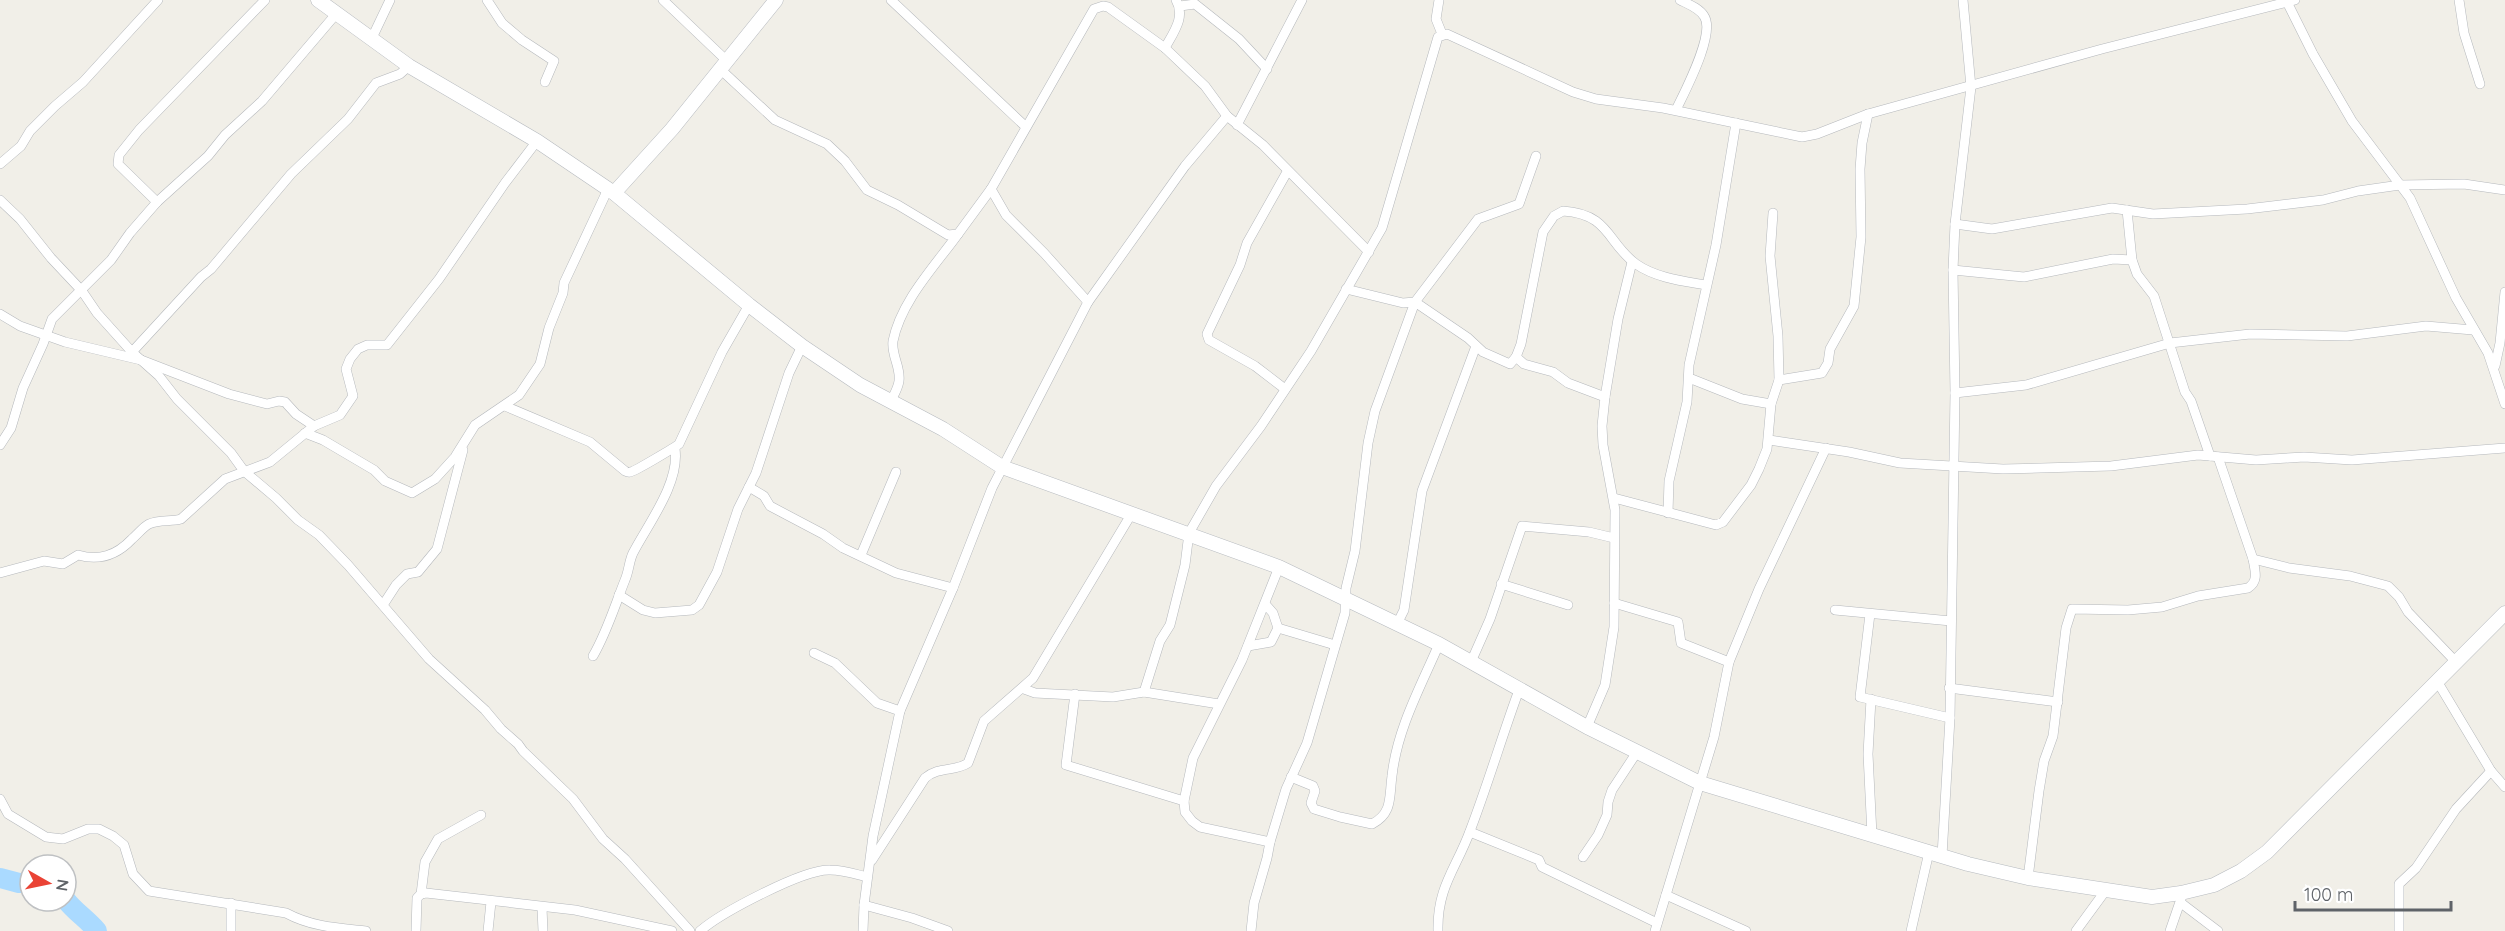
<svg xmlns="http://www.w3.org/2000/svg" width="2505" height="931" viewBox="0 0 2505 931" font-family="Quicksand,sans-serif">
<rect width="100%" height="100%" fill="#f1efe8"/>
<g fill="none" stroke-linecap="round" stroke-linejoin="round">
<g stroke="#aadaff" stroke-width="20">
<polyline points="0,878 19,883 30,883"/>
<path d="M66 900C75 912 87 919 97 931"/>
</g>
<defs>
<g id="street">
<polyline points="487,0 502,23 522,40 554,61 545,82"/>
<polyline points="663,0 726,60"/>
<polyline points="891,0 1026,127"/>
<polyline points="1439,0 1436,19 1442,34"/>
<polyline points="2459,0 2464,33 2480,84"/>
<polyline points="2287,2 2313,54 2352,121 2410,198 2456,298 2488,353 2505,404"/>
<polyline points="1180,6 1195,4 1239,39 1267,69"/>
<polyline points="371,40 390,0"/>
<path d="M1165 48C1173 33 1186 17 1176 0"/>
<polyline points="719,68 775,120 827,144 845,161 867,190 898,205 948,235 958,234 991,189"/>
<path d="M1676 110C1685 91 1716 33 1704 16 1699 8 1688 4 1680 0"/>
<polyline points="1237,125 1302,0"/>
<polyline points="0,164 21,146 30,131 55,106 83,82 158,0"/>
<polyline points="0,200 20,219 51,258 82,291 97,313 132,352 159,376 177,399 231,453 244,471 276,498 298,520 319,535 348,565 429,659 485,710 501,729 518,744 523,751 573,799 603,839 625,859 690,931"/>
<polyline points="157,202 118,164 119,155 139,130 265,0"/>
<polyline points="2127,210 2132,260 2137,274 2154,296 2185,392 2191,401 2210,456"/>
<polyline points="1955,224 1992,229 2112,208 2153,214 2247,209 2323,200 2358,191 2400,185 2464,184 2505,190"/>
<polyline points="1953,270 2024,277 2113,259 2132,260"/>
<polyline points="1346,289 1403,303 1415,302 1478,219 1519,204 1536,156"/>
<polyline points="1088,302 1044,253 1006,215 991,189 1094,9 1103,6 1108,7 1165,48 1205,86 1227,116 1263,145 1369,252"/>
<polyline points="0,314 20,326 65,342 141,360 229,394 267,404 279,401 285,402 296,414 314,426"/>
<polyline points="132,352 201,277 211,269 291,174 348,119 376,83 400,74 409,66"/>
<polyline points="1516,357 1524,364 1553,372 1568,383 1605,397"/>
<polyline points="2495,366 2500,343 2505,292"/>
<polyline points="1689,378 1742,399 1771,404"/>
<polyline points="1779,380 1822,373 1828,363 1830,349 1854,306 1861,237 1860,169 1862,143 1868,114"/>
<polyline points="1285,389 1255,366 1209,340 1207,334 1240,265 1247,243 1287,172"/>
<polyline points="1955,393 2026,385 2170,343 2250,334 2347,336 2426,326 2473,330"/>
<path d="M890 403C893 396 898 389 899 381 901 367 891 355 893 341 901 301 935 266 958 234"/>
<path d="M505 406 590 442 625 471C627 472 629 473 630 472 634 472 677 446 679 444L722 352 749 305"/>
<polyline points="305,433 323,440 374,470 385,481 412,493 435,479 455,457 475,425 519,395 540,364 549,328 563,293 564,283 608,189"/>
<polyline points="1769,440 1849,452 1900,463 2003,469 2111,466 2198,455 2256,460 2304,457 2352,460 2505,448"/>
<polyline points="0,445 11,428 23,388 43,344 52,319 111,260 130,233 157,202 208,156 225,135 262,101 336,14"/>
<polyline points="749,487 764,496 770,506 823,534 843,548 896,573 953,588"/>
<polyline points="1614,498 1716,525 1723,522 1751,485 1759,469 1767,449 1771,404 1779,380 1778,336 1770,256 1773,213"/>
<polyline points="1668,513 1669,481 1687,402 1689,365 1716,245 1736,123"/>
<polyline points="861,555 896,472"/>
<polyline points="2253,559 2289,568 2350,576 2388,586 2399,597 2408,612 2456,662"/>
<path d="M0 573 44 561 63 564 78 555C99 561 116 556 132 539 138 534 143 527 149 524 159 519 171 522 181 519L225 479 270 462 314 426 340 415 353 396 346 369 350 359 358 349 367 345H387L439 279 505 183 537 141"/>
<polyline points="1501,584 1568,605"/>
<polyline points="619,595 643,610 655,613 692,610 699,605 717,572 738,509 756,473 789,373 802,346"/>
<polyline points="1614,603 1678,622 1681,643 1729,662"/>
<polyline points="383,605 396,585 407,574 418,572 437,549 463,450"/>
<polyline points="1835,610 1951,621"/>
<polyline points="1870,614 1860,697 1950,718"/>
<polyline points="1397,624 1404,610 1422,491 1476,346"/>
<polyline points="1278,628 1335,645"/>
<polyline points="1248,646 1271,642 1278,628 1273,613 1265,604"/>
<polyline points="814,653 835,663 877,703 900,711"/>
<path d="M593 656C607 632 615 605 625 580 629 571 629 561 633 553 648 524 680 483 675 449"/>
<polyline points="1471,662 1490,619 1522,526 1589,532 1614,538"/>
<polyline points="2437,681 2491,771 2505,787"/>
<polyline points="1949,688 2058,702"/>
<polyline points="1024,689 1035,693 1113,697 1144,692 1219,704"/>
<polyline points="1144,692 1160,641 1170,625 1185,565 1189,533 1216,486 1261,426 1311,351 1382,228 1438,37 1447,34 1573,92 1596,99 1663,108 1802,137 1817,134 1868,114 2102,49 2295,0"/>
<polyline points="1075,694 1066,765 1184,801"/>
<polyline points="1871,699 1868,754 1872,835"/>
<polyline points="1587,727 1605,685 1614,627 1615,510 1603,445 1602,426 1605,397 1618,319 1632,262"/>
<path d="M1291 777 1313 786 1315 791 1311 803 1314 809 1340 817 1372 824C1393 813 1389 797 1392 776 1397 729 1421 686 1439 644"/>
<path d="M0 799 8 814 46 837 63 839 88 829H99L113 836 124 845 133 874 149 891 286 913C312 927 338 928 366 931"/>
<polyline points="1470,832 1539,860 1542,867 1657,923"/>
<polyline points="1270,842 1200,827 1192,821 1185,812 1184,801 1193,758 1242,660 1279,567"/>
<polyline points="1942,856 1950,718 1955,393 1953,270 1955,224 1971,87 1963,0"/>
<polyline points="1583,857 1598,835 1607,815 1608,802 1612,790 1637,752"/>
<path d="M872 860 925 778C939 766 955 772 968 763L984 721 1033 678 1132 513"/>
<path d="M2028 878 2039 791 2044 761 2053 736 2066 628 2072 609 2128 610 2162 607 2198 596 2248 588C2259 581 2255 571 2253 559L2218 457"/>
<polyline points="421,894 425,862 438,839 481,815"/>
<polyline points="1666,895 1746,931"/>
<polyline points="2181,903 2218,931"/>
<polyline points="864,905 912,918 948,931"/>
<polyline points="542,908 543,931"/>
<polyline points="231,931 231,903"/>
<polyline points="416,931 417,898 421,894 426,893 575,910 672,931"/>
<polyline points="488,931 491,902"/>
<path d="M700 931C721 913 803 869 830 870 843 870 855 874 867 877"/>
<polyline points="863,931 864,905 873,836 900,711 953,588 992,488 1088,302 1185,166 1227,116"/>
<path d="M1251 931 1254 903 1267 858 1270 842 1286 789 1307 743 1345 613 1346 588 1355 551 1368 443 1375 411 1415 302 1468 338 1483 352 1510 364 1516 357 1521 344 1543 232 1554 216 1563 211C1610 214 1607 243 1636 264 1656 278 1683 281 1706 285"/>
<path d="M1438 931C1437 887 1456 869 1470 831 1488 784 1502 736 1519 690"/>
<polyline points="1655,931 1714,737 1729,662 1759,589 1826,448"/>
<polyline points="1911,931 1929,852"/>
<polyline points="2076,931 2106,890"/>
<polyline points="2170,931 2181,899"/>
<polyline points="2399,931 2399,884 2416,868 2456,809 2491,771"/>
</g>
<g id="secondary">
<polyline points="318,0 409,66 537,141 614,193 749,305 802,346 860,385 943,429 1002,467 1279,567 1439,644 1587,727 1700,783 1968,864 2028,878 2152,897 2181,893 2214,885 2241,871 2267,852 2505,613"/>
<polyline points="614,193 672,129 776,0"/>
</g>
</defs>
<use href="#street" stroke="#b5b8bc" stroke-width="10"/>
<use href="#secondary" stroke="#b6babf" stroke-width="15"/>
<use href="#street" stroke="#fff" stroke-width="9"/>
<use href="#secondary" stroke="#fff" stroke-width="14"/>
</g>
<g transform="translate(48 883) rotate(99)"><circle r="28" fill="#ffffff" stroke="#bfc1c3" stroke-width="1.5"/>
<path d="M0-4.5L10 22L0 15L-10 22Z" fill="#ea4335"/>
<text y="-9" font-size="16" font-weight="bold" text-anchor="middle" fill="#5f6368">N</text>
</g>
<path d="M2295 901v9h156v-9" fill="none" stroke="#5f6368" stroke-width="3"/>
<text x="2304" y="901" font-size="18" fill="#5f6368" stroke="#ffffff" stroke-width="4.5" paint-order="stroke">100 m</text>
</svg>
